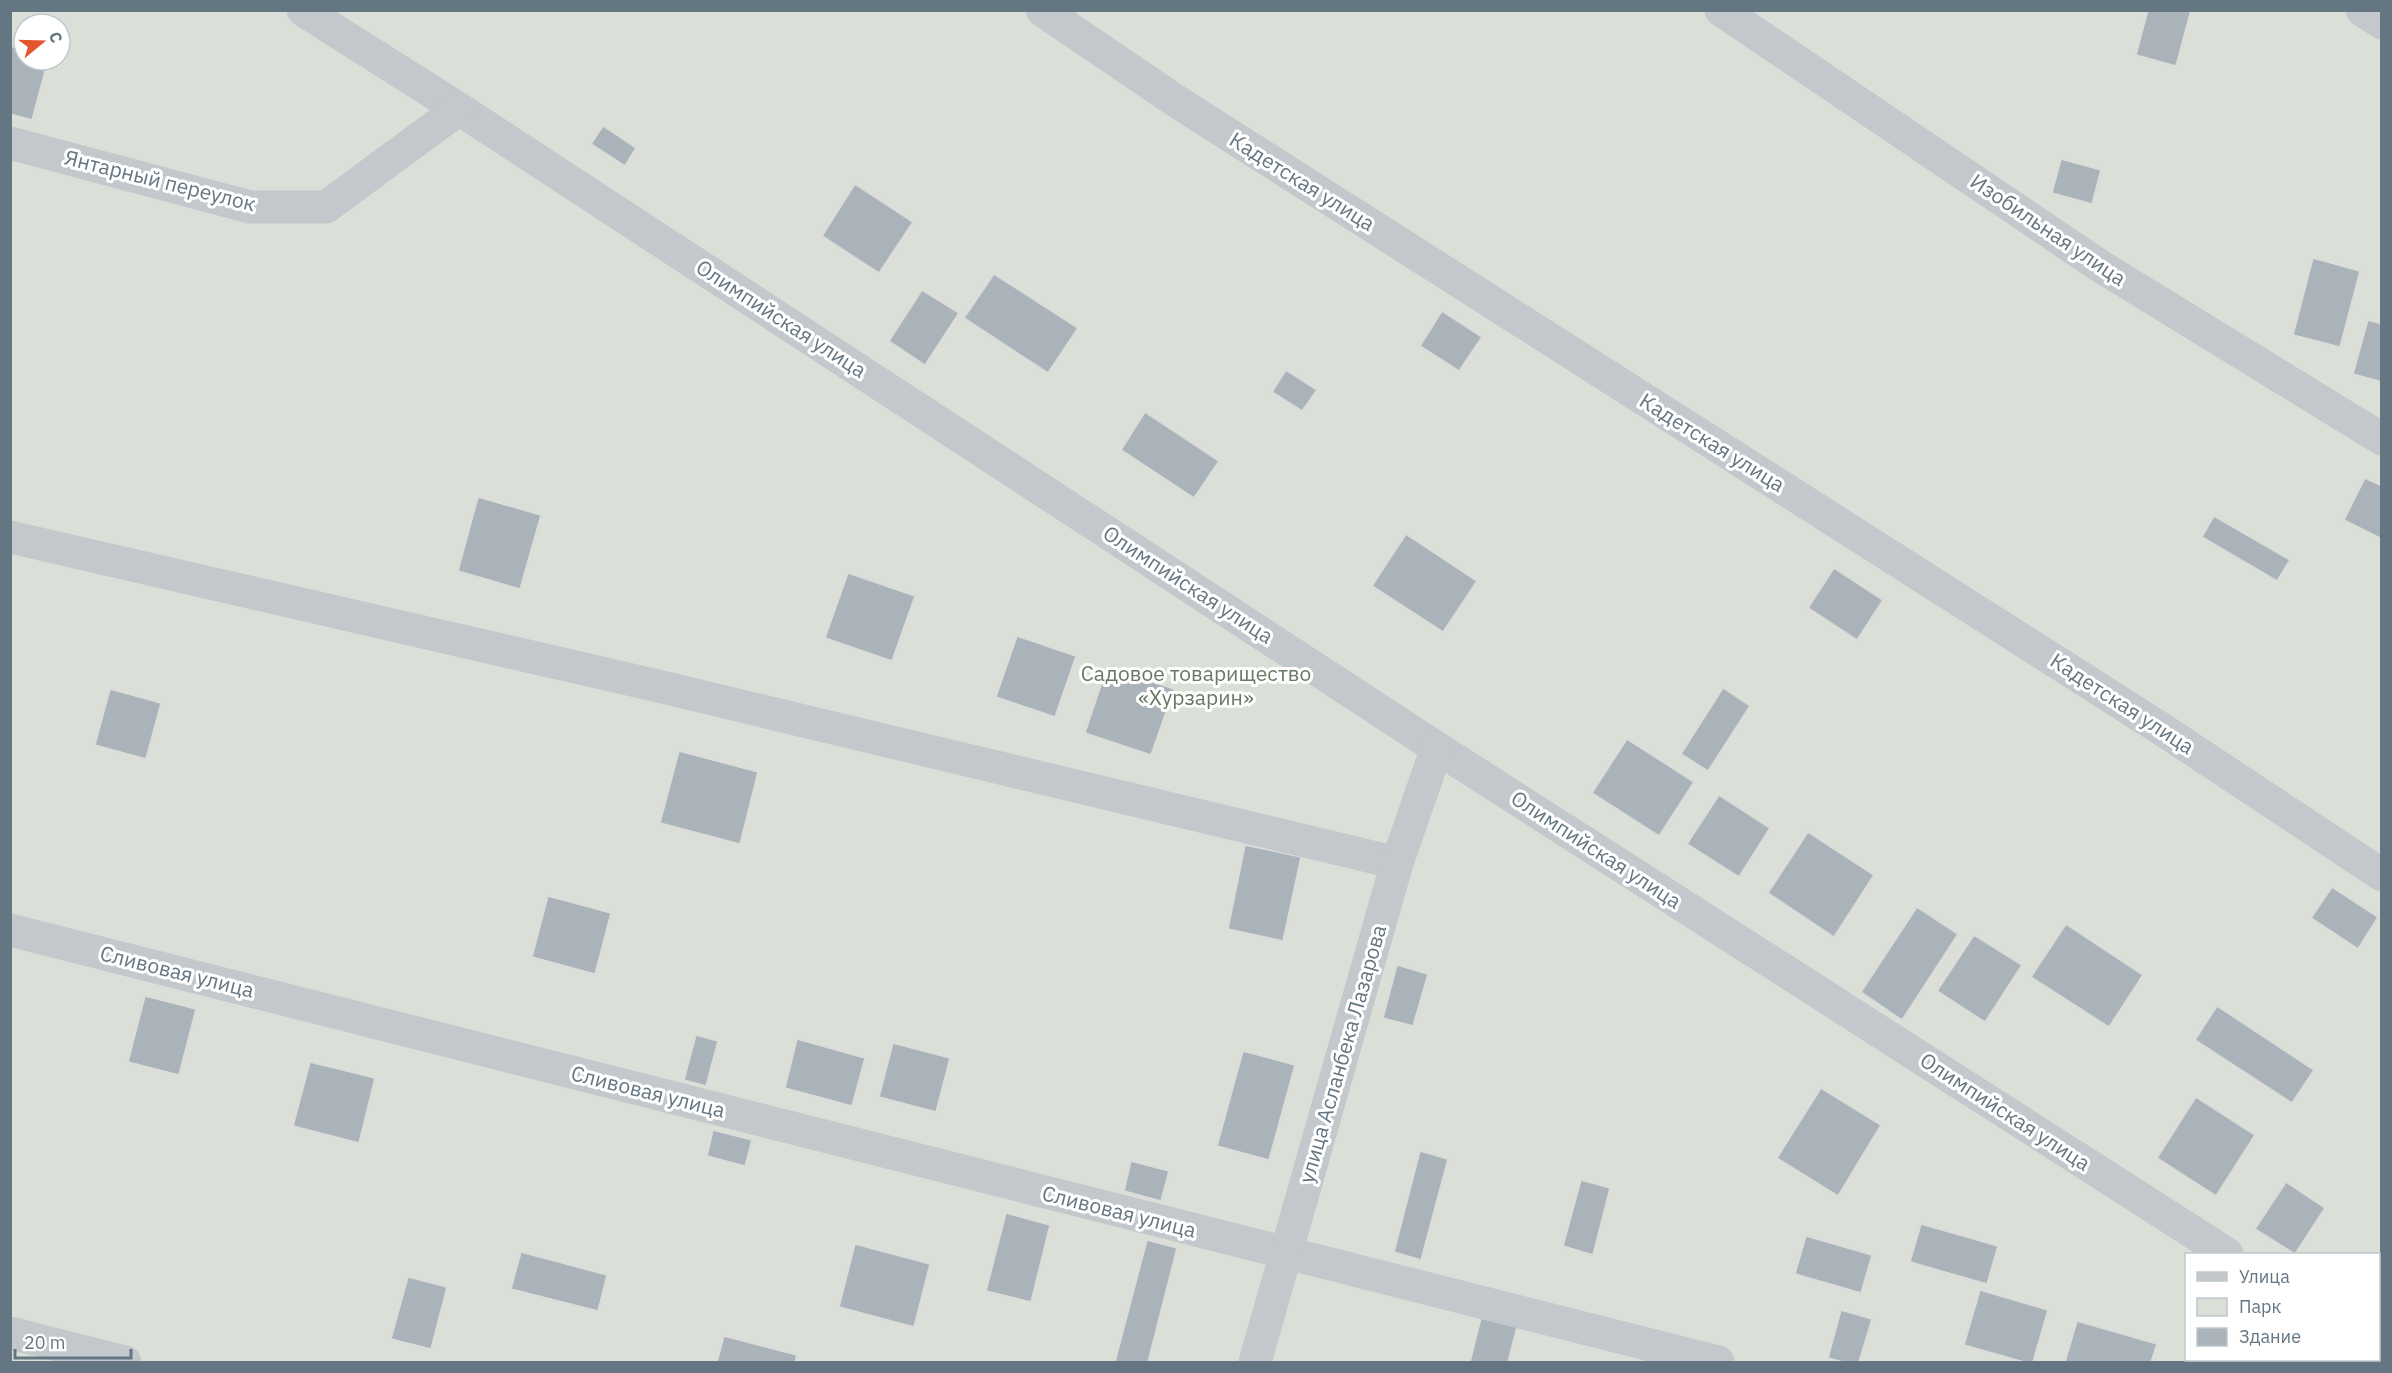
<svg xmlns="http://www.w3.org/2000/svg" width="2392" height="1373" viewBox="0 0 2392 1373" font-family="'IBM Plex Sans',sans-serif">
<rect width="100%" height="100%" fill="#fafaf8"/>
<path fill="#dadfd7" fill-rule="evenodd" d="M11 11H2381V1362H11ZM24 24H60V60H24ZM2186 1254H2378V1360H2186Z"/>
<g fill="#aab3b9" stroke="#dcdcda" stroke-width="1.5">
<polygon points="2148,10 2191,10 2176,66 2136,55"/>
<polygon points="10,46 24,50 24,60 48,60 32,120 10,114"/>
<polygon points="603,126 636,148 625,166 591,144"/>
<polygon points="2061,159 2101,170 2092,204 2052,193"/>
<polygon points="855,184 913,222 879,273 822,236"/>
<polygon points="2313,258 2360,271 2340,347 2293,335"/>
<polygon points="994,274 1078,328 1048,373 964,318"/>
<polygon points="922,290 959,313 925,365 889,341"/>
<polygon points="1442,311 1482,337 1459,371 1420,346"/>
<polygon points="2368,320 2382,324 2382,382 2353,374"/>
<polygon points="1286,370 1317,390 1302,411 1272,392"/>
<polygon points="1145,412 1219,461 1194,498 1121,450"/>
<polygon points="2365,478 2382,486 2382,539 2344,520"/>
<polygon points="478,497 541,515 520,589 458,571"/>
<polygon points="2214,516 2290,560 2277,581 2202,537"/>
<polygon points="1406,534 1477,581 1443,632 1372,586"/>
<polygon points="1834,568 1883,600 1857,640 1808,608"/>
<polygon points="848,573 915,596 892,661 825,638"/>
<polygon points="1017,636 1076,656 1055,717 996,697"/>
<polygon points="1107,667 1174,689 1151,755 1085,733"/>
<polygon points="1723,688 1750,706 1708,771 1681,754"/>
<polygon points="110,689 161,703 146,759 95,745"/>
<polygon points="1627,739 1694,782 1659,836 1592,793"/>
<polygon points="679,751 758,772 740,844 660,823"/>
<polygon points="1719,795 1770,828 1739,877 1687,844"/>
<polygon points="1808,832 1874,875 1834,937 1768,893"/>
<polygon points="1245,845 1301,857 1283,941 1228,929"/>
<polygon points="2332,887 2378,917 2358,949 2311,918"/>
<polygon points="548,896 611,913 595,974 532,957"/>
<polygon points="1917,907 1958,934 1902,1020 1861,992"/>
<polygon points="2066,924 2143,975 2109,1027 2031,977"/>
<polygon points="1974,935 2022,965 1985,1022 1937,991"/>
<polygon points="1397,965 1428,974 1413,1026 1383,1018"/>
<polygon points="145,996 196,1009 179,1075 128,1062"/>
<polygon points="2217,1006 2314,1070 2292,1103 2195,1040"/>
<polygon points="696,1035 718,1041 706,1086 684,1080"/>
<polygon points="797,1039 865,1058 852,1106 785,1088"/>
<polygon points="893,1043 950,1058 936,1112 879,1097"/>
<polygon points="1243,1051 1295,1065 1269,1160 1217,1146"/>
<polygon points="310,1062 375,1078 359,1143 293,1126"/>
<polygon points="1821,1088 1881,1125 1838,1196 1777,1158"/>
<polygon points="2196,1097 2255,1135 2216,1196 2157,1158"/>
<polygon points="713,1130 752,1140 745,1166 707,1156"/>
<polygon points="1420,1151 1448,1159 1421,1260 1394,1252"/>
<polygon points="1131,1161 1169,1171 1161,1201 1124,1191"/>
<polygon points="1581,1180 1610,1188 1593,1255 1563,1246"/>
<polygon points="2286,1182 2325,1208 2295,1254 2255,1229"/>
<polygon points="1006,1213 1050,1225 1031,1302 986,1291"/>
<polygon points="1921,1224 1998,1246 1987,1284 1910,1262"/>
<polygon points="1806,1236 1872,1255 1861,1293 1795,1274"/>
<polygon points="1147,1240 1177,1248 1148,1362 1115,1362"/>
<polygon points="855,1244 930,1264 914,1327 839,1307"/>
<polygon points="521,1252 607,1275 598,1311 511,1289"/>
<polygon points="408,1277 447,1287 431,1349 391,1339"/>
<polygon points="1980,1290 2048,1310 2033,1362 2024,1362 1964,1345"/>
<polygon points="1841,1310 1872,1319 1859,1362 1843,1362 1828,1358"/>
<polygon points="1481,1318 1517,1327 1508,1362 1470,1362"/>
<polygon points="2077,1321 2157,1344 2151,1362 2065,1362"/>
<polygon points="724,1336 797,1355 795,1362 717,1362"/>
</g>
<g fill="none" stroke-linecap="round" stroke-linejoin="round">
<g stroke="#c3c8cc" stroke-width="33">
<polyline points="303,10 459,109 1437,748 2227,1254"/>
<polyline points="1042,10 1176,101 2160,728 2382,875"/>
<polyline points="1721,10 2100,266 2382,439"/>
<polyline points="2362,10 2382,23"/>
<polyline points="10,143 250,207 326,207 459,109"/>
<polyline points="10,537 658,686 1397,863"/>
<polyline points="10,930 1718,1362"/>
<polyline points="10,1333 125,1362"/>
<polyline points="2378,1352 2382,1354"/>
<polyline points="1255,1362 1397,863 1437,748"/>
</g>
</g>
<g text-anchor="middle" stroke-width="6" stroke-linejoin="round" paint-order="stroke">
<g font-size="21" fill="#657683" stroke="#fff">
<text transform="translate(160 181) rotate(14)" y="7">Янтарный переулок</text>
<text transform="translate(1302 182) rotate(32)" y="7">Кадетская улица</text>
<text transform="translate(2048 230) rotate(34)" y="7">Изобильная улица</text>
<text transform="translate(781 319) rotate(33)" y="7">Олимпийская улица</text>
<text transform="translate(1712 443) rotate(32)" y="7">Кадетская улица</text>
<text transform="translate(1188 585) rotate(33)" y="7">Олимпийская улица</text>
<text transform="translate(2122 704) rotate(33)" y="7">Кадетская улица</text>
<text transform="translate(1596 850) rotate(33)" y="7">Олимпийская улица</text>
<text transform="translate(177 972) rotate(14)" y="7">Сливовая улица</text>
<text transform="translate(1343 1054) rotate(-74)" y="7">улица Асланбека Лазарова</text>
<text transform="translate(648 1092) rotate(14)" y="7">Сливовая улица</text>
<text transform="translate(2005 1112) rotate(33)" y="7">Олимпийская улица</text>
<text transform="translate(1119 1212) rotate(14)" y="7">Сливовая улица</text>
</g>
<g font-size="21" fill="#687a64" stroke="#fff">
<text x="1196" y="681">Садовое товарищество<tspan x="1196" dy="24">«Хурзарин»</tspan></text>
</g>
</g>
<rect width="2392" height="1373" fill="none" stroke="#657683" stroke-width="24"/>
<rect x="2185" y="1253" width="195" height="108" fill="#ffffff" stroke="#c1c8cd" stroke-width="1.5"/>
<rect x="2197" y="1272" width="30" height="9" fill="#c3c8cc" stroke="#c1c8cd" stroke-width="1.5"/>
<text x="2239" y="1283" font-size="18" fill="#657683">Улица</text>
<rect x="2197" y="1298" width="30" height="18" fill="#dadfd7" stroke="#c1c8cd" stroke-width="1.5"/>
<text x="2239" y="1313" font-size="18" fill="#657683">Парк</text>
<rect x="2197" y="1328" width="30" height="18" fill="#aab3b9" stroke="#c1c8cd" stroke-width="1.5"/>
<text x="2239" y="1343" font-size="18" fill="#657683">Здание</text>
<g transform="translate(42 42) rotate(71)"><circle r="28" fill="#ffffff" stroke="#c1c8cd" stroke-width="1.5"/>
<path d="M0-4.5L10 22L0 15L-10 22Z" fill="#e4572e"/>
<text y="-9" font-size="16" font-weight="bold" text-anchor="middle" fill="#657683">С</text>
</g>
<path d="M15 1349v9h116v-9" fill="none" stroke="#657683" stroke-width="3"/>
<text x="24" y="1349" font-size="18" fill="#657683" stroke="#ffffff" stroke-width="4.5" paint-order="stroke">20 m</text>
</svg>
